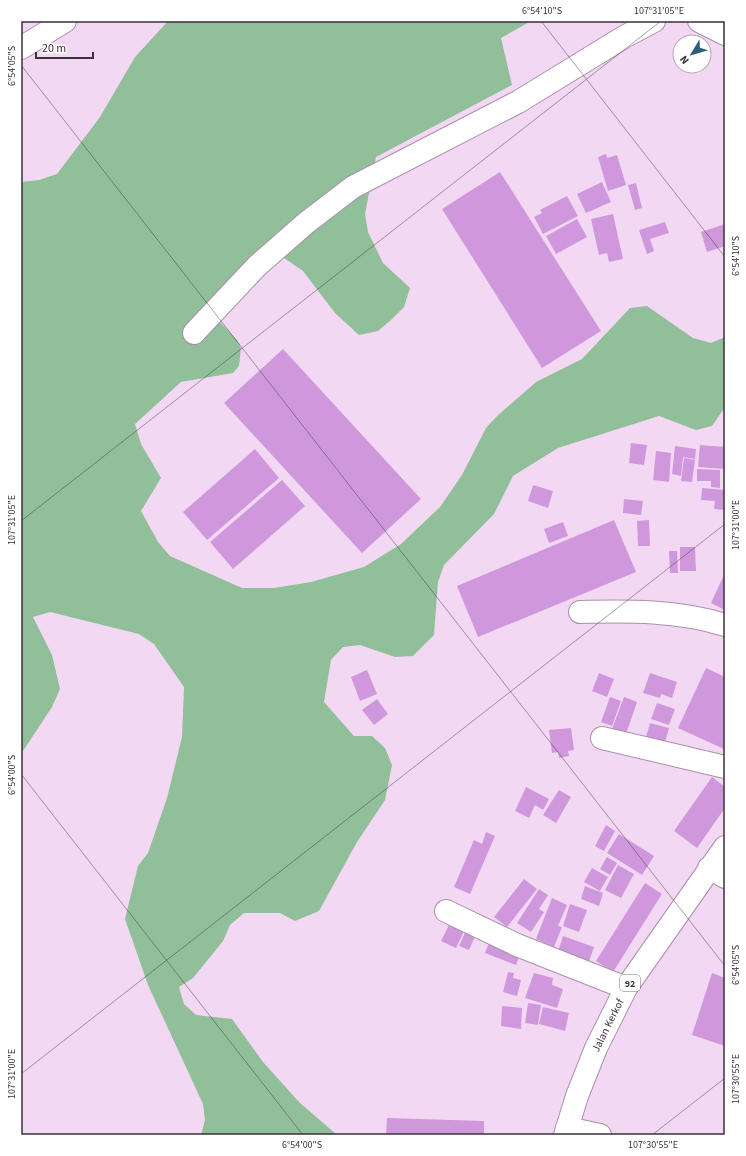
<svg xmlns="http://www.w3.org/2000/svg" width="746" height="1156" viewBox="0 0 746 1156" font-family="'Source Sans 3',sans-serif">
<rect width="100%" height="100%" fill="#f3d8f4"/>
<polygon fill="#91bf99" points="168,21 531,21 501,38 512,85 376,157 365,214 368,232 383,263 410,288 404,307 391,320 378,331 359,335 335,313 303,271 265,245 205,306 237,340 241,348 239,366 233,373 181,382 135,424 141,444 161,478 141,511 158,542 170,556 242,588 274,588 311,582 364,567 401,544 440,507 462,475 486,428 497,416 536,382 582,359 630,308 647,306 693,338 711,343 725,337 725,407 712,426 696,430 659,416 558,448 513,476 494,514 444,565 438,582 434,635 413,656 395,657 360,645 343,647 331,660 324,702 354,736 372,736 385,748 392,765 385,800 357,842 319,911 295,921 280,913 244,913 230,925 223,941 193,978 179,987 184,1004 196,1015 232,1019 263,1062 299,1102 337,1135 201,1135 205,1120 203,1104 148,985 125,919 138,866 148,853 167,798 182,737 184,687 154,644 139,634 50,612 33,617 52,655 60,689 52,707 21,754 21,182 39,180 57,174 100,117 135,57"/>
<g fill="#d098dc">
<polygon points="606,154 607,158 617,155 626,185 608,191 598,157"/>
<polygon points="500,172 601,331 542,368 442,209"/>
<polygon points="602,182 611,202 586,213 577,194"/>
<polygon points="636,183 642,208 635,210 628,185"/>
<polygon points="567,196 578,216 543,234 534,217 542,213 540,210"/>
<polygon points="613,214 623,259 609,262 607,253 599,255 591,219"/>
<polygon points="577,219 587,237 556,254 546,236"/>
<polygon points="665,222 669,233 650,239 654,251 647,254 639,230"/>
<polygon points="725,224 725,246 707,252 701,232"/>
<polygon points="283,349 421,499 362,553 224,403"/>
<polygon points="631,443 647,445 644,465 629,463"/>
<polygon points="700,445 725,447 725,469 698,467"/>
<polygon points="675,446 696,449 695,459 683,457 681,476 672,474"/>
<polygon points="255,449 279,478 207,540 183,512"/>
<polygon points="656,451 671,453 669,482 653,480"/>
<polygon points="684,458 695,460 692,482 681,481"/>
<polygon points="697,469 720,470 720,488 711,487 711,481 697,481"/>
<polygon points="282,480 305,506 233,569 210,542"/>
<polygon points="533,485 553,491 548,508 528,501"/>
<polygon points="702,488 725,490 725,510 714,509 715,501 701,500"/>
<polygon points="624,499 643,501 641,515 623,513"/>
<polygon points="614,520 636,572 478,637 457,586"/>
<polygon points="649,520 650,546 638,546 637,521"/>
<polygon points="563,522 568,536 549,543 544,529"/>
<polygon points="680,547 695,547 696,571 680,571"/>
<polygon points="669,551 677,551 678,573 670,573"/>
<polygon points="723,577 725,578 725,610 711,603"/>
<polygon points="706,668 725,677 724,749 678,728"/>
<polygon points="367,670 377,694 360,701 351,677"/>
<polygon points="599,673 614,679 607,697 592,691"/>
<polygon points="650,673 677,682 672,698 661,694 660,698 643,693"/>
<polygon points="610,697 621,701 612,726 601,722"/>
<polygon points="624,697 637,702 626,734 612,729"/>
<polygon points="377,699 388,714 374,725 362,710"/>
<polygon points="657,703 675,709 669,725 651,719"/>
<polygon points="650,723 669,728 665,742 646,737"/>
<polygon points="571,728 574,750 568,751 569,756 559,758 558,752 552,753 549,730"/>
<polygon points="712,777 725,787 725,808 697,848 674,831"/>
<polygon points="526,787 549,799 543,810 535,805 529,818 515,811"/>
<polygon points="559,790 571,797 556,823 543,815"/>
<polygon points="606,825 615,831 604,851 595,846"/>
<polygon points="486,832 495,836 470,894 454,887 474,840 482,844"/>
<polygon points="619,834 654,856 642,875 607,853"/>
<polygon points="607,857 617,863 610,875 600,869"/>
<polygon points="618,865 634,874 621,898 605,890"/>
<polygon points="592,868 608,877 600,891 584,882"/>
<polygon points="524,879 537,889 507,927 494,917"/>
<polygon points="645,883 662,894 613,972 596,961"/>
<polygon points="585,886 603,893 599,906 581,899"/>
<polygon points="539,889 548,895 539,909 544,912 531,932 517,923"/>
<polygon points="552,898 567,905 558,926 562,927 554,947 536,939"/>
<polygon points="570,904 587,910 579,932 563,926"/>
<polygon points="452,919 466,927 456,948 441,941"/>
<polygon points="468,926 478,930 469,950 459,946"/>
<polygon points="563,936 594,947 587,967 557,955"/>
<polygon points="491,937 522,949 516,965 485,953"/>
<polygon points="508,972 514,973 513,978 521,980 517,996 503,992"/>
<polygon points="534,973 553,978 552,985 563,989 557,1008 525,998"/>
<polygon points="712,973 725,978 725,1046 692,1035"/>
<polygon points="528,1003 541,1005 538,1025 525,1023"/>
<polygon points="502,1006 522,1008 521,1029 501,1026"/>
<polygon points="543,1007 569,1013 565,1031 539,1024"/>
<polygon points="387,1118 484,1121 484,1135 386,1135"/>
</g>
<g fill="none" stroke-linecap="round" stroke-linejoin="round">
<defs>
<g id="minor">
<polyline points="699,21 725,34"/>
<polyline points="21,48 65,21"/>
<polyline points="194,333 257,266 306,223 353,187 518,102 624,37 654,21"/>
<path d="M580 612C629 611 677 610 725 625"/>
<polyline points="602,738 725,767"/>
<polyline points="709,868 725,877"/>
<polyline points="446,911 517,945 626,988"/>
<polyline points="567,1128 600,1135"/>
</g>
<g id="major">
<path id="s1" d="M565 1135 577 1096 596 1048 626 988 725 847"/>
</g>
</defs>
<use href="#minor" stroke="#a990aa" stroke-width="24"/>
<use href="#major" stroke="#a990aa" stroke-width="24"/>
<use href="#minor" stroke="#fff" stroke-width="22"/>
<use href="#major" stroke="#fff" stroke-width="22"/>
</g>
<path fill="none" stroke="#3a303b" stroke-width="1" stroke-opacity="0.45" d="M541 21 725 257M21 65 725 966M21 521 661 21M21 774 303 1135M21 1074 725 524M652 1135 725 1078"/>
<g text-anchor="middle" stroke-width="3" stroke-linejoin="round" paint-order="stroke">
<rect fill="#fff" stroke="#756e76" stroke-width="1" x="620" y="975" width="20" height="16" rx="3"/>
<g font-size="10" font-weight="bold" fill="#3a303b">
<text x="630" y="987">92</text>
</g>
<g font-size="11" fill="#3a303b" stroke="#fff">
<text dy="4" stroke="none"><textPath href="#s1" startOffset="118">Jalan Kerkof</textPath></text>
</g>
</g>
<rect width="746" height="1156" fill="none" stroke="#ffffff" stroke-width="44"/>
<g transform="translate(692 54) rotate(232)"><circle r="19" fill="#ffffff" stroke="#b0acb1"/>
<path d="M0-3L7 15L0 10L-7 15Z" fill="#2a607b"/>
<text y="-6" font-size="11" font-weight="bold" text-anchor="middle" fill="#3a303b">N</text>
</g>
<path d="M36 52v6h57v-6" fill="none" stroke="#3a303b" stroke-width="2"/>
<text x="42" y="52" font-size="12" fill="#3a303b" stroke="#ffffff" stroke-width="3" paint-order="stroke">20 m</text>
<rect x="22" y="22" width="702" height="1112" fill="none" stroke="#3a303b" stroke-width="1.5"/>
<g font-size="10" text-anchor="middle" fill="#3a303b">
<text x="542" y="14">6°54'10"S</text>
<text x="659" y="14">107°31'05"E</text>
<text transform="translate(11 66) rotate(-90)" y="4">6°54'05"S</text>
<text transform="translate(735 256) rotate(-90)" y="4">6°54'10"S</text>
<text transform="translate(11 520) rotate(-90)" y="4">107°31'05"E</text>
<text transform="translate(735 525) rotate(-90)" y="4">107°31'00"E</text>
<text transform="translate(11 775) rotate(-90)" y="4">6°54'00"S</text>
<text transform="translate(735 965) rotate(-90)" y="4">6°54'05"S</text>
<text transform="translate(11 1074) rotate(-90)" y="4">107°31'00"E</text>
<text transform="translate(735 1079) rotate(-90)" y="4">107°30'55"E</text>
<text x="302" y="1148">6°54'00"S</text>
<text x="653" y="1148">107°30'55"E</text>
</g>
</svg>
